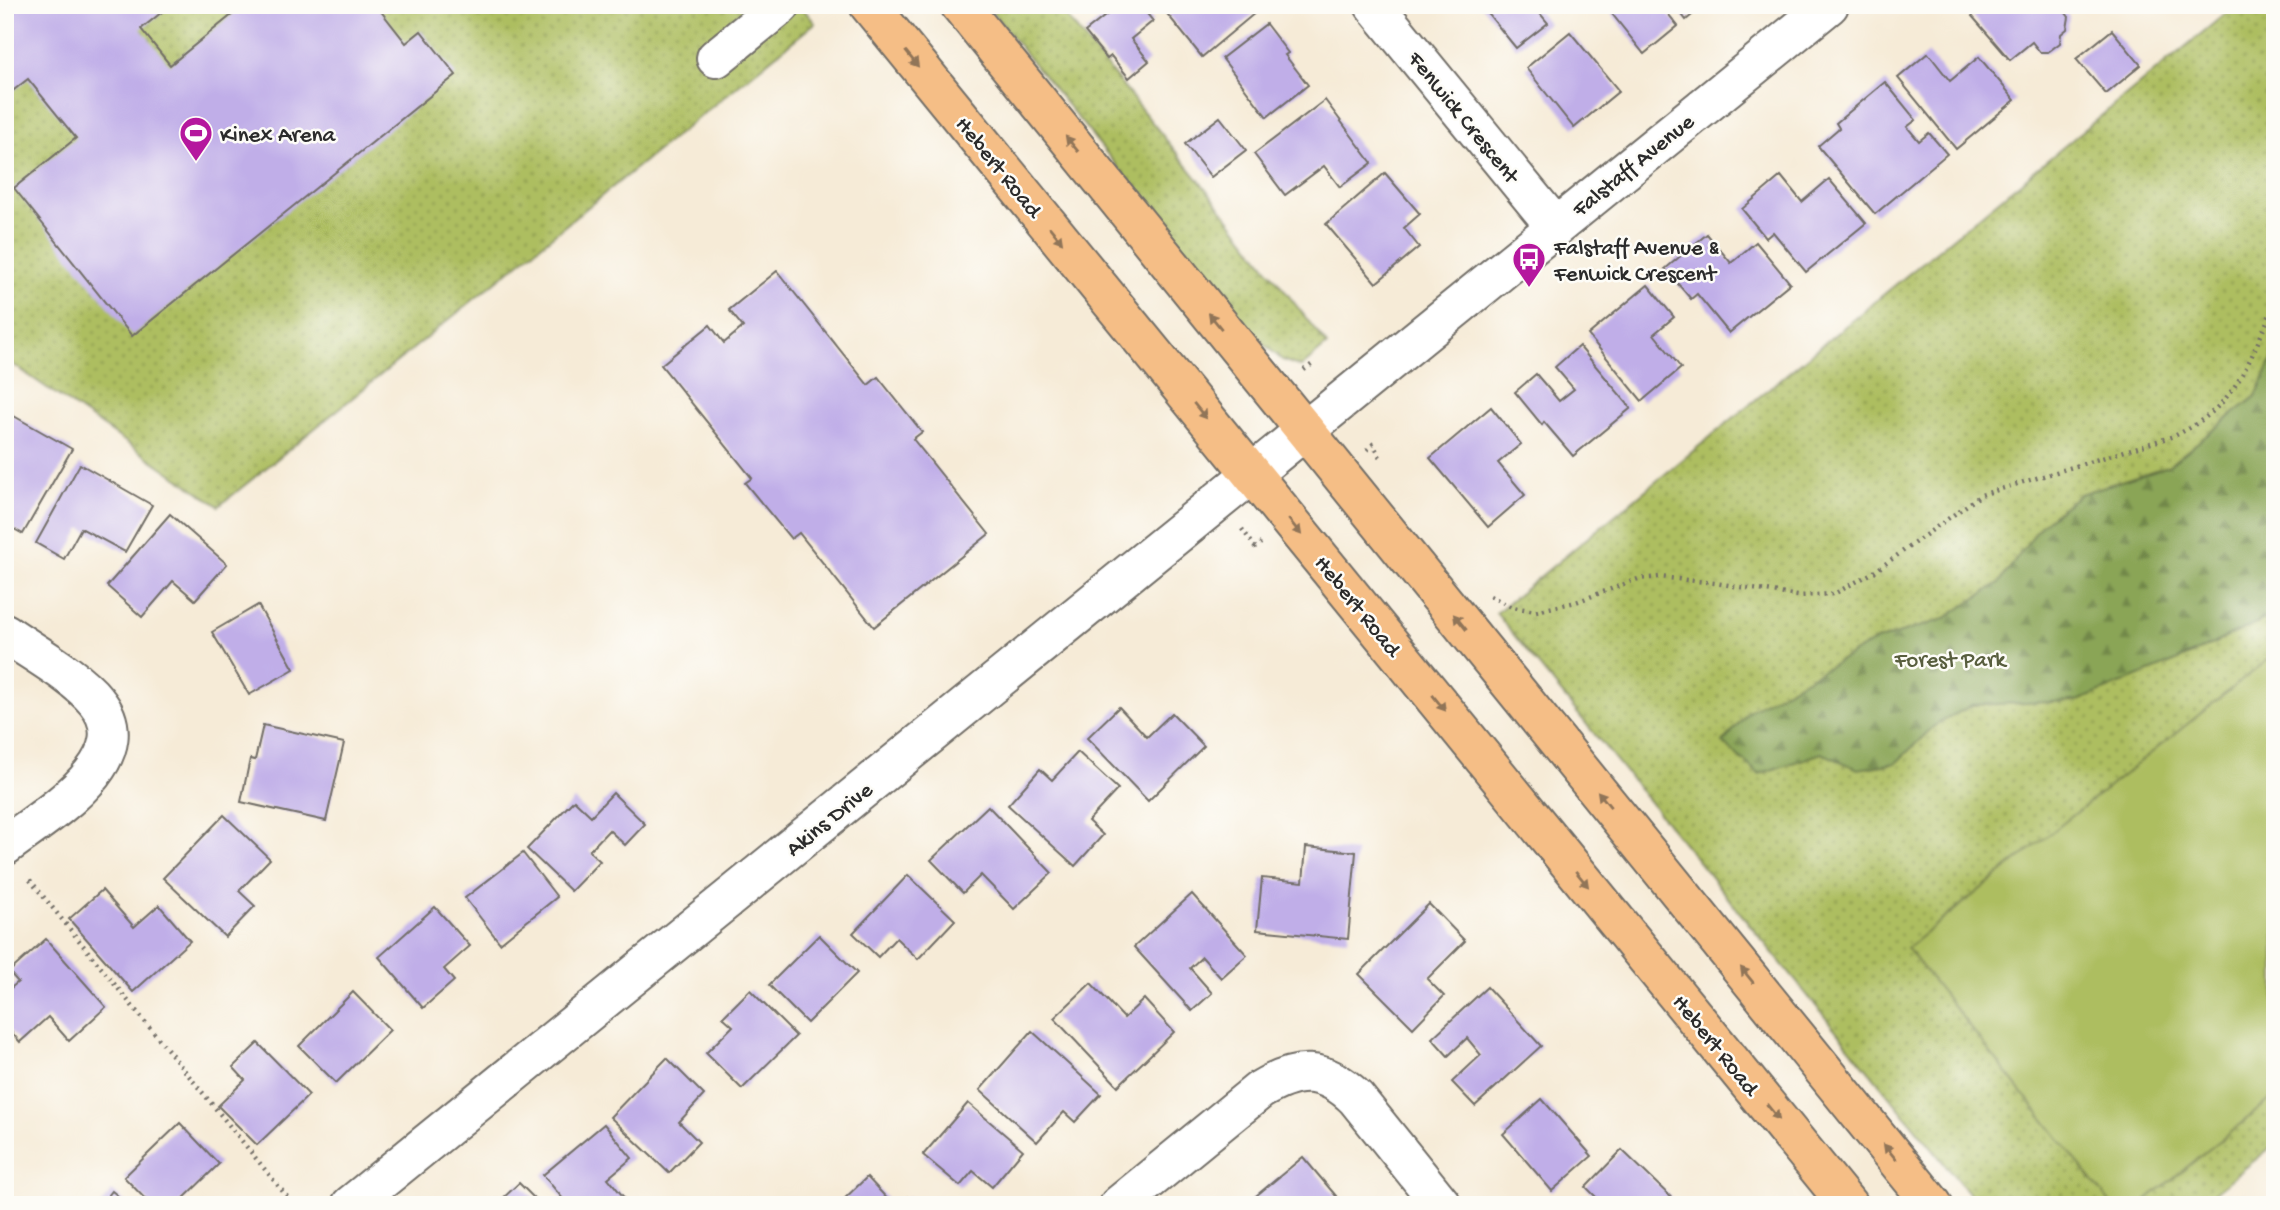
<svg xmlns="http://www.w3.org/2000/svg" width="2280" height="1210" viewBox="0 0 2280 1210" font-family="'Gochi Hand',sans-serif">
<defs>
<pattern id="grass-dots" width="8" height="8" patternUnits="userSpaceOnUse" patternTransform="scale(1.75)"><rect width="8" height="8" fill="#adbe61"/><path d="M2 2h.1M6 6h.1" fill="none" stroke="#8d9b50" stroke-width="1.8" stroke-linecap="round"/></pattern>
<pattern id="forest-firs" width="22" height="20" patternUnits="userSpaceOnUse" patternTransform="scale(1.75)"><rect width="22" height="20" fill="#8aa557"/><path d="M5 1l3.5 6h-7zM16 11l3.5 6h-7z" fill="#718748"/></pattern>
</defs>
<rect width="100%" height="100%" fill="#fdfcf7"/>
<filter id="ink" filterUnits="userSpaceOnUse"><feTurbulence type="fractalNoise" baseFrequency=".0143" numOctaves="2"/><feDisplacementMap in="SourceGraphic" scale="14" xChannelSelector="R" yChannelSelector="G"/><feConvolveMatrix kernelMatrix="1 2 1 2 8 2 1 2 1" color-interpolation-filters="sRGB"/></filter>
<filter id="wash" filterUnits="userSpaceOnUse"><feTurbulence type="fractalNoise" baseFrequency=".00686" numOctaves="4" result="noise"/><feDisplacementMap in="SourceGraphic" scale="28" xChannelSelector="R" yChannelSelector="G"/><feGaussianBlur stdDeviation="1.57" result="paint"/><feColorMatrix in="noise" values="0 0 0 0 0 0 0 0 0 0 0 0 0 0 0 0 0 1.4 0 .05"/><feComposite in="paint" operator="in"/></filter>
<g filter="url(#wash)">
<rect width="100%" height="100%" fill="#f6ebd7"/>
<g fill="url(#grass-dots)" stroke="#6c7446" stroke-width="2">
<polygon points="5,5 800,5 815,23 219,506 5,359"/>
<polygon points="986,5 1057,5 1206,189 1327,345 1301,367 1282,360 1255,336"/>
<polygon points="2236,5 2275,5 2275,1144 2199,1205 1978,1205 1496,613"/>
</g>
<polygon fill="url(#forest-firs)" stroke="#5a6841" stroke-width="2" points="2275,354 2275,614 2179,660 2078,701 1972,705 1934,726 1896,763 1858,769 1822,753 1759,774 1723,743 1749,711 1873,642 1944,619 1999,583 2041,525 2080,494 2168,466 2256,396"/>
<polygon fill="#adbe61" stroke="#6c7446" stroke-width="2" points="2275,654 2275,1096 2140,1205 2112,1205 1907,948"/>
<g id="blocks">
<g fill="#c0aee8">
<polygon points="5,5 164,5 167,8 141,29 170,65 244,5 376,5 406,43 421,31 456,75 132,336 14,188 76,138 28,79 5,97"/>
<polygon points="1119,5 1140,5 1153,21 1131,39 1149,61 1129,78 1111,56 1107,59 1085,32"/>
<polygon points="1160,5 1248,5 1255,13 1202,57"/>
<polygon points="1481,5 1533,5 1548,23 1516,48"/>
<polygon points="1605,5 1661,5 1678,26 1644,54"/>
<polygon points="1675,5 1704,5 1686,20"/>
<polygon points="1985,5 2065,5 2069,11 2066,13 2069,17 2067,29 2061,34 2060,43 2048,52 2040,52 2032,42 2010,60 1972,16"/>
<polygon points="1266,24 1288,53 1285,55 1308,85 1267,117 1222,58"/>
<polygon points="2112,30 2141,65 2106,94 2076,59"/>
<polygon points="1570,32 1619,91 1574,128 1526,68"/>
<polygon points="1928,53 1950,81 1979,57 2015,100 1956,149 1898,78"/>
<polygon points="1885,82 1916,120 1907,127 1919,141 1929,133 1947,154 1875,214 1818,146 1839,128 1836,123"/>
<polygon points="1325,100 1372,163 1340,187 1324,166 1285,195 1254,154"/>
<polygon points="1220,117 1246,150 1211,177 1185,144"/>
<polygon points="1385,173 1420,214 1404,228 1419,247 1376,283 1326,224"/>
<polygon points="1781,176 1802,202 1829,179 1866,223 1806,272 1773,232 1766,238 1742,209"/>
<polygon points="1707,234 1731,263 1756,242 1790,283 1729,333 1697,294 1691,299 1665,269"/>
<polygon points="777,271 868,385 878,377 922,432 913,439 989,534 874,627 799,533 791,539 745,483 752,478 661,365 710,325 724,343 743,327 729,310"/>
<polygon points="1648,285 1674,317 1654,334 1681,368 1642,401 1588,335"/>
<polygon points="1579,346 1631,408 1573,456 1544,422 1542,425 1515,392 1536,374 1559,401 1574,389 1555,367"/>
<polygon points="1491,407 1521,444 1498,463 1525,495 1488,527 1430,458"/>
<polygon points="5,411 72,449 23,534 5,524"/>
<polygon points="80,464 152,505 125,552 81,528 64,559 36,543"/>
<polygon points="170,514 227,564 195,600 173,581 142,617 107,586"/>
<polygon points="258,605 294,669 249,695 212,632"/>
<polygon points="1119,707 1147,737 1172,713 1204,746 1148,801 1087,738"/>
<polygon points="263,725 344,743 326,821 241,802 250,759 255,760"/>
<polygon points="1078,752 1118,789 1088,821 1103,835 1075,866 1008,805 1040,769 1052,780"/>
<polygon points="613,793 645,824 625,845 609,830 589,851 600,861 571,891 527,849 574,800 591,816"/>
<polygon points="988,806 1052,873 1014,909 981,875 963,893 931,860"/>
<polygon points="224,815 270,859 239,891 255,906 225,937 163,878"/>
<polygon points="1306,847 1356,852 1348,939 1257,930 1262,878 1303,882"/>
<polygon points="523,853 557,897 500,943 465,898"/>
<polygon points="908,875 955,920 918,959 896,938 878,957 853,933"/>
<polygon points="102,890 134,927 159,905 190,941 133,992 69,919"/>
<polygon points="1192,894 1247,955 1221,978 1202,957 1190,968 1212,993 1192,1011 1134,947"/>
<polygon points="1429,904 1465,941 1427,979 1444,996 1413,1028 1359,974"/>
<polygon points="435,907 470,946 444,969 454,981 423,1008 379,957"/>
<polygon points="819,935 857,973 807,1023 769,985"/>
<polygon points="46,939 106,1007 69,1041 48,1017 20,1042 5,1025 5,993 18,982 9,972"/>
<polygon points="1091,983 1124,1018 1144,999 1174,1032 1118,1086 1054,1018"/>
<polygon points="1487,987 1541,1046 1475,1106 1452,1082 1481,1055 1467,1038 1448,1056 1432,1038"/>
<polygon points="750,990 796,1036 742,1089 706,1053 733,1026 723,1017"/>
<polygon points="353,992 390,1030 336,1083 299,1046"/>
<polygon points="1032,1031 1101,1094 1075,1122 1064,1112 1037,1142 980,1090"/>
<polygon points="258,1043 309,1095 257,1145 218,1106 245,1080 233,1067"/>
<polygon points="667,1058 704,1095 679,1122 699,1142 669,1173 610,1117"/>
<polygon points="1542,1099 1592,1156 1552,1191 1503,1134"/>
<polygon points="968,1103 1023,1150 992,1187 973,1171 960,1186 923,1155"/>
<polygon points="180,1123 219,1164 177,1205 151,1205 124,1177"/>
<polygon points="604,1124 632,1158 608,1178 630,1205 568,1205 543,1175"/>
<polygon points="1622,1150 1679,1205 1604,1205 1586,1187"/>
<polygon points="1303,1157 1342,1203 1340,1205 1245,1205"/>
<polygon points="867,1177 893,1205 838,1205"/>
<polygon points="519,1183 541,1205 496,1205"/>
<polygon points="112,1191 129,1205 101,1205"/>
<polygon points="908,1197 915,1205 900,1205"/>
</g>
</g>
</g>
<g filter="url(#ink)">
<use href="#blocks" fill-opacity="0" stroke="#726e67" stroke-width="2"/>
<g fill="none" stroke-linecap="round" stroke-linejoin="round">
<defs>
<g id="minor">
<polyline points="1374,5 1555,226"/>
<polyline points="716,58 781,5"/>
<path d="M5 633C32 652 76 676 96 701 144 759 44 816 5 846"/>
<polyline points="351,1205 1829,5"/>
<path d="M1119 1205 1260 1090C1297 1068 1323 1066 1356 1098L1442 1205"/>
</g>
<g id="major">
<polyline points="869,5 1848,1205"/>
<polyline points="960,5 1933,1205"/>
</g>
</defs>
<use href="#minor" stroke="#726e67" stroke-width="42"/>
<use href="#major" stroke="#726e67" stroke-width="42"/>
<g stroke="#726e67" stroke-width="4.5" stroke-dasharray="2 5" stroke-linecap="butt">
<polyline points="1304,370 1314,363"/>
<polyline points="1367,450 1373,444 1382,461"/>
<polyline points="1242,529 1255,547 1261,543"/>
<path d="M1490 596 1512 607 1536 611 1576 602 1638 579 1660 577 1715 583 1798 596 1834 594 1874 572 1981 495 2174 436C2238 406 2248 363 2275 303"/>
<polyline points="30,880 293,1204"/>
</g>
<use href="#minor" stroke="#fff" stroke-width="38"/>
<use href="#major" stroke="#f5be86" stroke-width="38"/>
</g>
<defs><path id="oneway-solid" d="M-6-.8H1V-3.2L6.5 0L1 3.2V.8H-6Z" transform="scale(1.75)"/></defs>
<g fill="#907458">
<use href="#oneway-solid" transform="translate(912 59) rotate(51)"/>
<use href="#oneway-solid" transform="translate(1072 144) rotate(-129)"/>
<use href="#oneway-solid" transform="translate(1056 235) rotate(51)"/>
<use href="#oneway-solid" transform="translate(1215 321) rotate(-129)"/>
<use href="#oneway-solid" transform="translate(1200 411) rotate(51)"/>
<use href="#oneway-solid" transform="translate(1295 527) rotate(51)"/>
<use href="#oneway-solid" transform="translate(1460 622) rotate(-129)"/>
<use href="#oneway-solid" transform="translate(1439 703) rotate(51)"/>
<use href="#oneway-solid" transform="translate(1604 799) rotate(-129)"/>
<use href="#oneway-solid" transform="translate(1582 879) rotate(51)"/>
<use href="#oneway-solid" transform="translate(1747 975) rotate(-129)"/>
<use href="#oneway-solid" transform="translate(1773 1112) rotate(51)"/>
<use href="#oneway-solid" transform="translate(1890 1152) rotate(-129)"/>
</g>
</g>
<defs>
<symbol id="stadium-pin" viewBox="-11 -11 22 30"><path d="M0 17L-7.5 6A9.5 9.5 0 1 1 7.5 6Z" fill="#b5179e" stroke="#fdfcf7"/><path d="M0-5a6.5 5 0 1 0 0 10a6.5 5 0 1 0 0-10ZM-3.5-1.8h7v3.6h-7Z" fill="#fff"/></symbol>
<symbol id="bus-pin" viewBox="-11 -11 22 30"><path d="M0 17L-7.5 6A9.5 9.5 0 1 1 7.5 6Z" fill="#b5179e" stroke="#fdfcf7"/><path d="M-5-6H5V4H4V6H2V4H-2V6H-4V4H-5ZM-3.5-4V0h7V-4ZM-3.5 1.2v1.5H-2V1.2ZM2 1.2v1.5H3.5V1.2Z" fill="#fff"/></symbol>
</defs>
<g fill-rule="evenodd">
<use href="#stadium-pin" x="177" y="114" width="38" height="52"/>
<use href="#bus-pin" x="1510" y="240" width="38" height="52"/>
</g>
<g text-anchor="middle" stroke-width="5" stroke-linejoin="round" paint-order="stroke">
<g font-size="23" fill="#2b2b2b" stroke="#fdfcf7">
<text transform="translate(1465 116) rotate(51)" y="8">Fenwick Crescent</text>
<text transform="translate(1632 164) rotate(-39)" y="8">Falstaff Avenue</text>
<text transform="translate(1000 166) rotate(51)" y="8">Hebert Road</text>
<text transform="translate(1359 605) rotate(51)" y="8">Hebert Road</text>
<text transform="translate(828 818) rotate(-39)" y="8">Akins Drive</text>
<text transform="translate(1717 1044) rotate(51)" y="8">Hebert Road</text>
</g>
<g font-size="23" fill="#2b2b2b" stroke="#fdfcf7" text-anchor="start">
<text x="220" y="141">Kinex Arena</text>
<text x="1554" y="254">Falstaff Avenue &amp;<tspan x="1554" dy="26">Fenwick Crescent</tspan></text>
</g>
<g font-size="23" fill="#585e3e" stroke="#fdfcf7">
<text x="1950" y="666">Forest Park</text>
</g>
</g>
<rect width="2280" height="1210" fill="none" stroke="#fdfcf7" stroke-width="28"/>
</svg>
